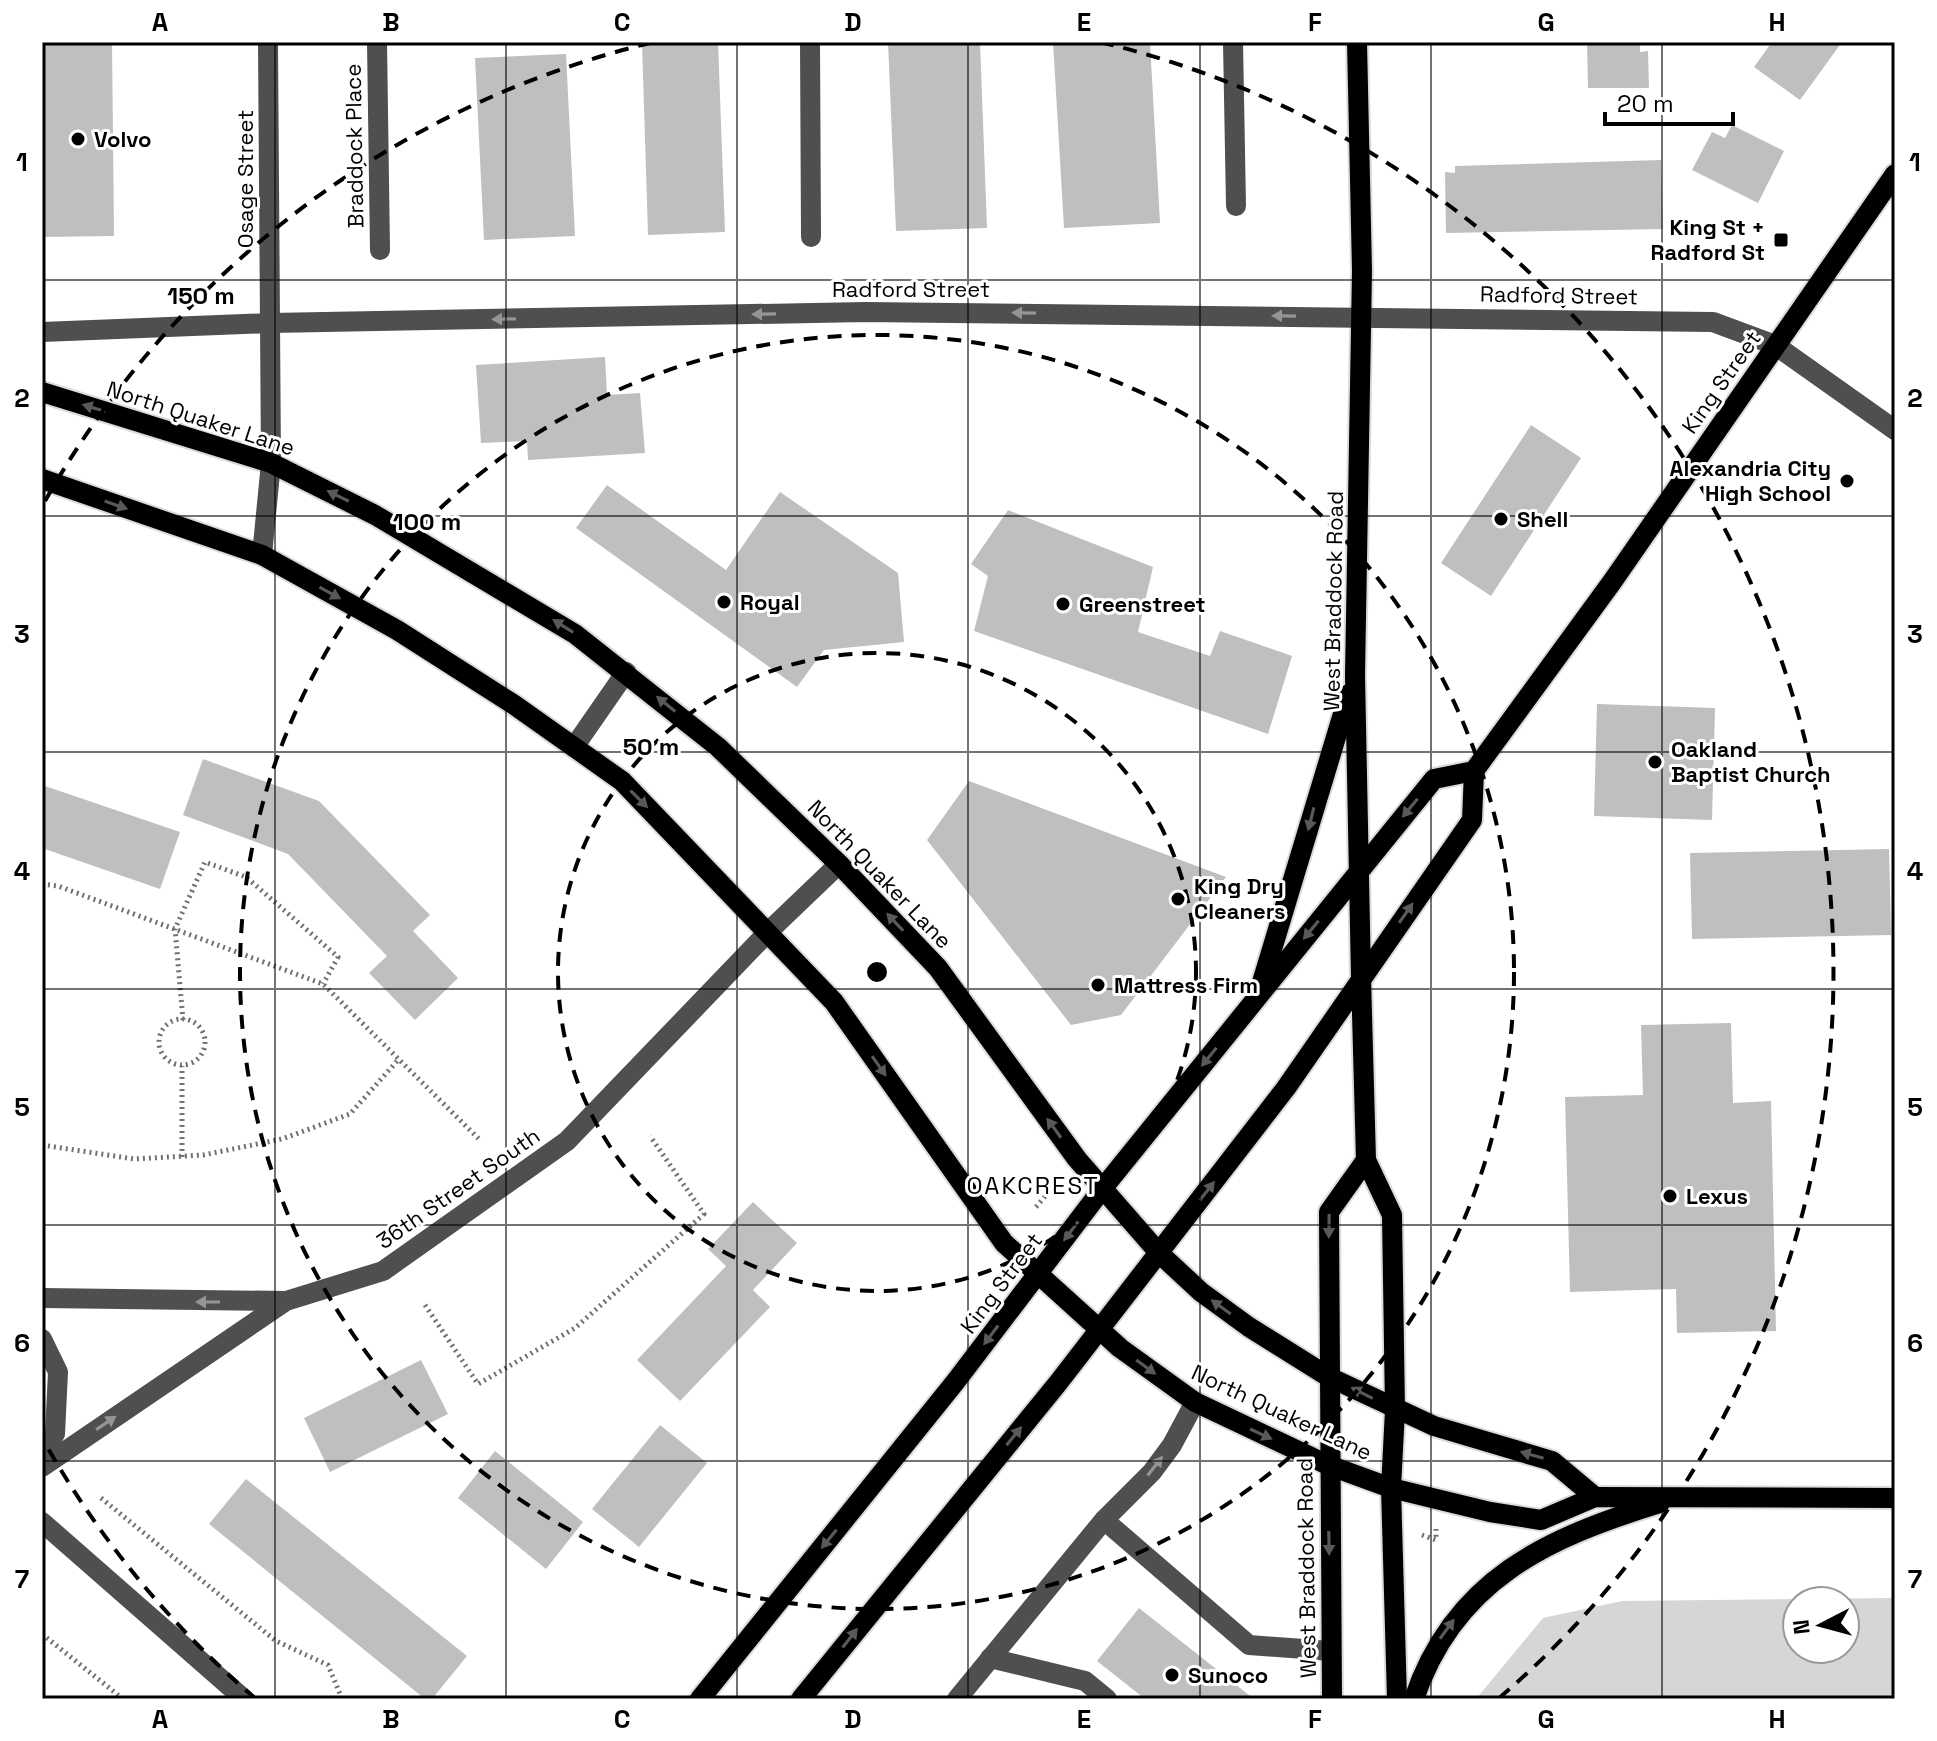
<svg xmlns="http://www.w3.org/2000/svg" width="1937" height="1741" viewBox="0 0 1937 1741" font-family="'Space Grotesk',sans-serif">
<rect width="100%" height="100%" fill="#fff"/>
<path fill="#d6d6d6" fill-rule="evenodd" d="M1895 1598V1699H1476L1543 1618 1622 1601ZM1797 1601H1845V1649H1797Z"/>
<g fill="#bfbfbf">
<polygon points="42,42 112,42 114,236 42,237"/>
<polygon points="642,42 718,42 725,232 648,235"/>
<polygon points="888,42 980,42 987,228 896,231"/>
<polygon points="1053,42 1150,42 1160,223 1064,228"/>
<polygon points="1587,42 1640,42 1640,52 1648,51 1649,88 1588,88"/>
<polygon points="1772,42 1842,42 1800,100 1754,67"/>
<polygon points="566,54 575,236 484,240 475,58"/>
<polygon points="1732,125 1784,151 1758,203 1692,170 1712,132 1725,138"/>
<polygon points="1661,160 1663,229 1446,233 1445,172 1455,173 1455,166"/>
<polygon points="605,357 607,395 640,393 645,453 528,460 527,441 481,443 476,365"/>
<polygon points="1531,425 1581,458 1491,596 1441,563"/>
<polygon points="607,485 726,570 780,492 898,573 904,642 824,650 797,687 576,528"/>
<polygon points="1008,510 1153,567 1138,632 1210,656 1220,631 1292,656 1268,734 974,631 988,576 971,564"/>
<polygon points="1597,704 1715,708 1712,820 1594,816"/>
<polygon points="203,759 319,801 430,915 413,931 458,978 415,1020 369,973 387,956 288,854 183,815"/>
<polygon points="969,781 1226,877 1121,1015 1071,1025 927,840"/>
<polygon points="42,785 180,832 160,889 42,848"/>
<polygon points="1889,849 1891,935 1692,939 1690,853"/>
<polygon points="1731,1023 1733,1103 1771,1101 1776,1331 1677,1333 1676,1289 1570,1292 1565,1097 1643,1095 1641,1025"/>
<polygon points="753,1202 797,1243 753,1290 770,1307 680,1401 637,1360 726,1266 708,1249"/>
<polygon points="421,1360 448,1414 330,1472 304,1418"/>
<polygon points="660,1425 707,1463 639,1547 592,1509"/>
<polygon points="495,1451 583,1522 546,1569 458,1498"/>
<polygon points="246,1479 467,1656 432,1699 425,1699 209,1524"/>
<polygon points="1139,1608 1254,1699 1145,1699 1097,1661"/>
</g>
<g fill="none" stroke-linecap="round" stroke-linejoin="round">
<defs>
<g id="major">
<polyline points="1357,42 1362,271 1355,675 1361,977 1366,1160 1392,1215 1395,1410 1391,1488 1397,1699"/>
<polyline points="42,392 271,463 375,515 575,634 718,747 839,864 938,968 1077,1159 1159,1253 1201,1292 1249,1327 1329,1377 1434,1426 1552,1461 1595,1497"/>
<polyline points="42,479 262,555 397,630 513,704 622,781 834,1002 1004,1243 1120,1348 1195,1402 1328,1465 1391,1488 1490,1512 1541,1520 1595,1497 1895,1498"/>
<polyline points="1260,989 1349,694"/>
<polyline points="700,1699 956,1381 1103,1188 1434,779 1474,771"/>
<polyline points="801,1699 1058,1383 1286,1088 1472,820 1474,771 1612,582 1895,174"/>
<polyline points="1332,1699 1329,1212 1366,1160"/>
<path d="M1414 1699C1454 1580 1546 1538 1660 1503"/>
</g>
</defs>
<use href="#major" stroke="#dbdbdb" stroke-width="24"/>
<g stroke="#717171" stroke-width="5" stroke-dasharray="2 4" stroke-linecap="butt">
<polyline points="42,884 58,886 323,984 480,1140"/>
<circle cx="182" cy="1042" r="23"/>
<polyline points="183,1020 175,929 205,862 246,877 338,957 323,984"/>
<polyline points="42,1145 134,1159 203,1155 282,1139 350,1114 399,1059"/>
<polyline points="182,1157 182,1066"/>
<polyline points="1036,1207 1054,1186"/>
<polyline points="425,1305 478,1384 575,1328 704,1214 650,1136"/>
<polyline points="101,1498 276,1641 328,1665 342,1699"/>
<polyline points="1422,1535 1436,1540 1436,1529"/>
<polyline points="42,1634 123,1699"/>
</g>
<g stroke="#4f4f4f" stroke-width="20">
<polyline points="377,42 380,250"/>
<polyline points="810,42 811,237"/>
<polyline points="1233,42 1236,206"/>
<polyline points="42,332 271,323 865,312 1713,322 1775,345 1895,430"/>
<polyline points="262,555 271,463 268,42"/>
<polyline points="574,747 626,672"/>
<polyline points="42,1298 286,1301"/>
<polyline points="42,1339 58,1372 55,1434 42,1452"/>
<polyline points="42,1467 286,1301 383,1271 567,1141 769,931 839,864"/>
<polyline points="1104,1520 1249,1645 1331,1651"/>
<polyline points="42,1522 244,1699"/>
<polyline points="990,1658 1085,1681 1107,1699"/>
<polyline points="957,1699 1104,1520 1152,1472 1172,1445 1195,1402"/>
</g>
<use href="#major" stroke="#000" stroke-width="20"/>
</g>
<defs><path id="oneway-solid" d="M-6-.8H1V-3.2L6.5 0L1 3.2V.8H-6Z" transform="scale(2)"/></defs>
<g fill="#959595">
<use href="#oneway-solid" transform="translate(1024 313) rotate(-179)"/>
<use href="#oneway-solid" transform="translate(764 314) rotate(179)"/>
<use href="#oneway-solid" transform="translate(1284 316) rotate(-179)"/>
<use href="#oneway-solid" transform="translate(504 319) rotate(179)"/>
<use href="#oneway-solid" transform="translate(208 1302) rotate(180)"/>
<use href="#oneway-solid" transform="translate(106 1423) rotate(-34)"/>
<use href="#oneway-solid" transform="translate(1155 1466) rotate(-52)"/>
</g>
<g fill="#595959">
<use href="#oneway-solid" transform="translate(94 408) rotate(-163)"/>
<use href="#oneway-solid" transform="translate(338 496) rotate(-154)"/>
<use href="#oneway-solid" transform="translate(116 505) rotate(19)"/>
<use href="#oneway-solid" transform="translate(330 593) rotate(29)"/>
<use href="#oneway-solid" transform="translate(563 626) rotate(-148)"/>
<use href="#oneway-solid" transform="translate(666 704) rotate(-141)"/>
<use href="#oneway-solid" transform="translate(639 799) rotate(45)"/>
<use href="#oneway-solid" transform="translate(1410 808) rotate(129)"/>
<use href="#oneway-solid" transform="translate(1311 819) rotate(104)"/>
<use href="#oneway-solid" transform="translate(1406 913) rotate(-55)"/>
<use href="#oneway-solid" transform="translate(895 922) rotate(-133)"/>
<use href="#oneway-solid" transform="translate(1311 930) rotate(129)"/>
<use href="#oneway-solid" transform="translate(1209 1057) rotate(129)"/>
<use href="#oneway-solid" transform="translate(879 1066) rotate(55)"/>
<use href="#oneway-solid" transform="translate(1054 1128) rotate(-126)"/>
<use href="#oneway-solid" transform="translate(1207 1191) rotate(-52)"/>
<use href="#oneway-solid" transform="translate(1329 1226) rotate(91)"/>
<use href="#oneway-solid" transform="translate(1071 1231) rotate(127)"/>
<use href="#oneway-solid" transform="translate(1221 1307) rotate(-144)"/>
<use href="#oneway-solid" transform="translate(991 1335) rotate(127)"/>
<use href="#oneway-solid" transform="translate(1146 1367) rotate(36)"/>
<use href="#oneway-solid" transform="translate(1362 1393) rotate(-153)"/>
<use href="#oneway-solid" transform="translate(1261 1434) rotate(25)"/>
<use href="#oneway-solid" transform="translate(1014 1436) rotate(-51)"/>
<use href="#oneway-solid" transform="translate(1532 1455) rotate(-164)"/>
<use href="#oneway-solid" transform="translate(829 1539) rotate(129)"/>
<use href="#oneway-solid" transform="translate(1329 1543) rotate(89)"/>
<use href="#oneway-solid" transform="translate(1447 1629) rotate(-54)"/>
<use href="#oneway-solid" transform="translate(850 1638) rotate(-52)"/>
</g>
<path fill="none" stroke="#000" stroke-width="2" stroke-opacity="0.55" d="M275 42V1699M506 42V1699M737 42V1699M968 42V1699M1200 42V1699M1431 42V1699M1662 42V1699M42 280H1895M42 516H1895M42 752H1895M42 989H1895M42 1225H1895M42 1461H1895"/>
<g fill="none" stroke="#000" stroke-width="4" stroke-dasharray="14 10">
<circle cx="877" cy="972" r="319"/>
<circle cx="877" cy="972" r="637"/>
<path d="M256 1699A956 956 0 0 1 45 1443M45 501A956 956 0 0 1 654 42M1100 42A956 956 0 0 1 1498 1699"/>
</g>
<g fill="#000" stroke="#fff" stroke-width="3">
<circle cx="78" cy="139" r="8"/>
<rect x="1773" y="232" width="16" height="16" rx="4"/>
<circle cx="1847" cy="481" r="8"/>
<circle cx="1501" cy="519" r="8"/>
<circle cx="724" cy="602" r="8"/>
<circle cx="1063" cy="604" r="8"/>
<circle cx="1655" cy="762" r="8"/>
<circle cx="1178" cy="899" r="8"/>
<circle cx="1098" cy="985" r="8"/>
<circle cx="1670" cy="1196" r="8"/>
<circle cx="1172" cy="1675" r="8"/>
</g>
<g text-anchor="middle" stroke-width="6" stroke-linejoin="round" paint-order="stroke">
<g font-size="22" font-weight="bold" fill="#000" stroke="#fff" text-anchor="start">
<text x="94" y="147">Volvo</text>
<text x="1765" y="235" text-anchor="end">King St +<tspan x="1765" dy="25">Radford St</tspan></text>
<text x="1831" y="476" text-anchor="end">Alexandria City<tspan x="1831" dy="25">High School</tspan></text>
<text x="1517" y="527">Shell</text>
<text x="740" y="610">Royal</text>
<text x="1079" y="612">Greenstreet</text>
<text x="1671" y="757">Oakland<tspan x="1671" dy="25">Baptist Church</tspan></text>
<text x="1194" y="894">King Dry<tspan x="1194" dy="25">Cleaners</tspan></text>
<text x="1114" y="993">Mattress Firm</text>
<text x="1686" y="1204">Lexus</text>
<text x="1188" y="1683">Sunoco</text>
</g>
<g font-size="22" fill="#000" stroke="#fff">
<text transform="translate(354 146) rotate(-91)" y="8">Braddock Place</text>
<text transform="translate(245 179) rotate(-90)" y="8">Osage Street</text>
<text x="911" y="297">Radford Street</text>
<text transform="translate(1559 295) rotate(1)" y="8">Radford Street</text>
<text transform="translate(1721 382) rotate(-55)" y="8">King Street</text>
<text transform="translate(201 418) rotate(18)" y="8">North Quaker Lane</text>
<text transform="translate(1333 601) rotate(-89)" y="8">West Braddock Road</text>
<text transform="translate(880 874) rotate(46)" y="8">North Quaker Lane</text>
<text transform="translate(458 1188) rotate(-35)" y="8">36th Street South</text>
<text transform="translate(1001 1283) rotate(-53)" y="8">King Street</text>
<text transform="translate(1282 1412) rotate(25)" y="8">North Quaker Lane</text>
<text transform="translate(1306 1568) rotate(-91)" y="8">West Braddock Road</text>
</g>
<g font-size="24" letter-spacing="2" fill="#000" stroke="#fff">
<text x="1033" y="1194">OAKCREST</text>
</g>
</g>
<circle cx="877" cy="972" r="12" fill="#000" stroke="#fff" stroke-width="4"/>
<g font-size="24" text-anchor="middle" font-weight="bold" fill="#000" stroke="#fff" stroke-width="6" stroke-linejoin="round" paint-order="stroke">
<text x="201" y="304">150 m</text>
<text x="427" y="530">100 m</text>
<text x="651" y="755">50 m</text>
</g>
<rect width="1937" height="1741" fill="none" stroke="#ffffff" stroke-width="88"/>
<g transform="translate(1821 1625) rotate(264)"><circle r="38" fill="#ffffff" stroke="#999999" stroke-width="2"/>
<path d="M0-6L14 30L0 20L-14 30Z" fill="#000000"/>
<text y="-12" font-size="22" font-weight="bold" text-anchor="middle" fill="#000000">N</text>
</g>
<path d="M1605 112v12h128v-12" fill="none" stroke="#000000" stroke-width="4"/>
<text x="1617" y="112" font-size="24" fill="#000000" stroke="#ffffff" stroke-width="6" paint-order="stroke">20 m</text>
<rect x="44" y="44" width="1849" height="1653" fill="none" stroke="#000" stroke-width="3"/>
<g font-size="26" text-anchor="middle" font-weight="bold" fill="#000">
<text x="160" y="31">A</text>
<text x="391" y="31">B</text>
<text x="622" y="31">C</text>
<text x="853" y="31">D</text>
<text x="1084" y="31">E</text>
<text x="1315" y="31">F</text>
<text x="1546" y="31">G</text>
<text x="1777" y="31">H</text>
<text x="22" y="171">1</text>
<text x="1915" y="171">1</text>
<text x="22" y="407">2</text>
<text x="1915" y="407">2</text>
<text x="22" y="643">3</text>
<text x="1915" y="643">3</text>
<text x="22" y="880">4</text>
<text x="1915" y="880">4</text>
<text x="22" y="1116">5</text>
<text x="1915" y="1116">5</text>
<text x="22" y="1352">6</text>
<text x="1915" y="1352">6</text>
<text x="22" y="1588">7</text>
<text x="1915" y="1588">7</text>
<text x="160" y="1728">A</text>
<text x="391" y="1728">B</text>
<text x="622" y="1728">C</text>
<text x="853" y="1728">D</text>
<text x="1084" y="1728">E</text>
<text x="1315" y="1728">F</text>
<text x="1546" y="1728">G</text>
<text x="1777" y="1728">H</text>
</g>
</svg>
